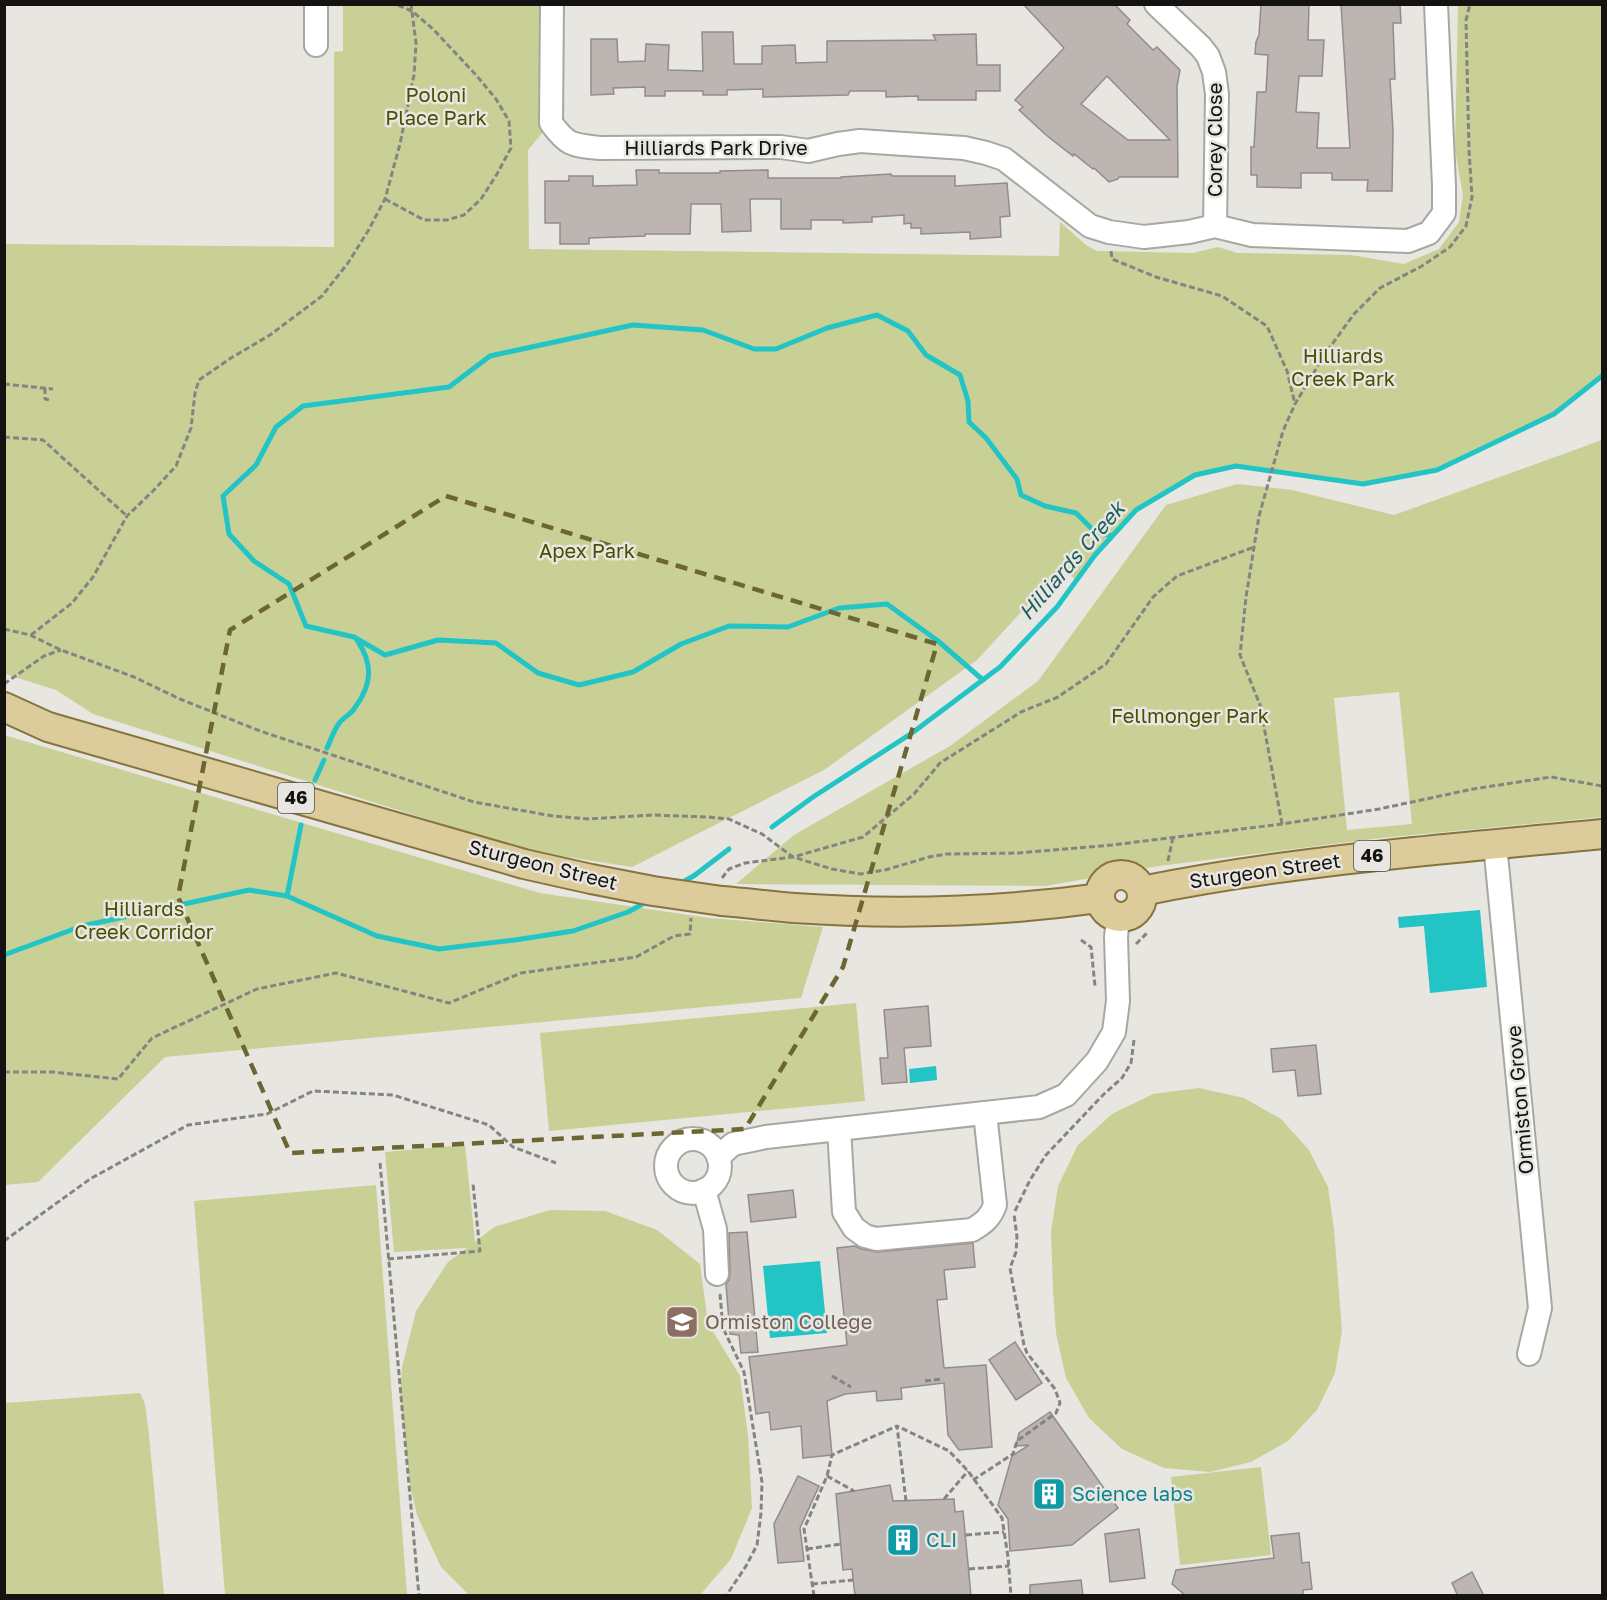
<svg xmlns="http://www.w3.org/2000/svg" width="1607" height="1600" viewBox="0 0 1607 1600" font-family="'Golos Text',sans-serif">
<rect width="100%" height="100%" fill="#e7e6e0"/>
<g fill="#c8d096" fill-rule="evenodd">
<polygon points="543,4 543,132 528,150 529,249 1059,256 1060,222 1086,245 1097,251 1193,253 1218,247 1237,253 1351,255 1404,264 1439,249 1459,222 1463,195 1455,150 1458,5 1602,5 1602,376 1554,414 1437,470 1363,484 1236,466 1195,475 1136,510 1095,555 1077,580 1061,569 977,660 824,770 632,867 528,851 93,714 56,690 5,674 4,244 334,247 334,52 343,51 343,5"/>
<path d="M1602 440V817L1381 838 1159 866 1045 886 736 884 794 835 950 746 1038 681 1166 505 1237 484 1292 490 1394 515ZM1399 692 1412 824 1347 830 1334 698Z"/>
<polygon points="4,735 540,893 709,918 823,927 801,998 165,1057 38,1182 5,1185"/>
<polygon points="856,1003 865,1101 549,1131 540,1033"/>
<polygon points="1199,1088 1244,1098 1281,1119 1309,1150 1328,1187 1334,1229 1342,1331 1335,1373 1317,1410 1288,1441 1251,1462 1210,1472 1164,1468 1122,1449 1089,1418 1066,1378 1056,1333 1053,1290 1051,1232 1058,1186 1078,1145 1112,1114 1153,1094"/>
<polygon points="465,1145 475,1242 494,1227 550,1210 605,1211 657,1230 700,1264 708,1323 740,1376 748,1436 752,1508 731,1559 700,1595 469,1595 441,1567 417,1515 410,1485 400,1394 402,1367 416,1311 448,1262 467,1248 394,1252 385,1152"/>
<polygon points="376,1185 407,1595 225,1595 194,1201"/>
<polygon points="140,1393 145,1404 149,1435 164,1595 5,1595 5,1403"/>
<polygon points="1261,1467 1271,1555 1180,1565 1171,1477"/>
</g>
<g fill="#23c4c6">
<polygon points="1480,910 1487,987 1430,993 1424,926 1399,928 1398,917"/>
<polygon points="936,1066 937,1080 910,1083 909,1069"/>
<polygon points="820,1261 827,1333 770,1338 763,1266"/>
</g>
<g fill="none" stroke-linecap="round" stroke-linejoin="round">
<g stroke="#23c4c6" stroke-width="5">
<polyline points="983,680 938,641 887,604 839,608 788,627 729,626 681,644 633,672 579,685 538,673 496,643 438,640 385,655 354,637 306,626 289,584 254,561 229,534 223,496 256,465 276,427 303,406 449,387 490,356 633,325 703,330 754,349 776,349 827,328 877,315 908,331 926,355 960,375 968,401 969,422 986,438 1017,479 1021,495 1045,506 1076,513 1094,531 1112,536"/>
<path d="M327 748C331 740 334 729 340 722 344 717 350 715 354 709 372 685 374 665 357 640"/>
<polyline points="315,780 324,760"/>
<polyline points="772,827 813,797 912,733 1000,667 1057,607 1095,555 1136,510 1195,475 1236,466 1363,484 1437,470 1554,414 1602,376"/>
<polyline points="680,884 695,875 729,849"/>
<polyline points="287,896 301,825"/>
<polyline points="4,955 82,926 249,890 287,896 377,936 439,949 515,940 573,931 628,912 648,901"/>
</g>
</g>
<g fill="#bcb5b2" stroke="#938c8a" stroke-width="1.5" fill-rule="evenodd">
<path d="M1023 4H1114L1130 20 1127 24 1153 50 1157 47 1180 70 1177 86 1178 177H1119L1118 179 1109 182 1094 168 1093 169 1074 154 1073 156 1046 135 1019 110 1023 107 1015 100 1064 48ZM1107 76 1170 140H1128L1081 104Z"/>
<polygon points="1261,4 1309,4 1308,40 1324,40 1322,76 1299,76 1296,112 1319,113 1317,148 1350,148 1341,4 1400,4 1401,23 1393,23 1395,79 1390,79 1393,131 1392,191 1367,191 1368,180 1332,180 1332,173 1301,173 1301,188 1257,187 1257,175 1251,175 1251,147 1254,147 1257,92 1266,92 1268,55 1255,54 1256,42 1259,35"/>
<polygon points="702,32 733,32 734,64 762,64 762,46 795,45 796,63 827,62 827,41 936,40 933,35 976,34 977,65 1000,65 1000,91 976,91 976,100 918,100 918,96 886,97 886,91 850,91 848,95 763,97 763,89 727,90 727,95 703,95 703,91 665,91 665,96 645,96 645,87 613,88 614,94 591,95 591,39 617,39 618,62 645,61 646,44 669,45 668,70 703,71"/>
<polygon points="636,170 659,170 659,173 720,173 720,171 768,170 768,178 841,178 841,177 891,174 892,176 955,176 955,186 1007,183 1010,216 1000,217 1001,237 970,239 970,232 921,234 921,228 911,228 911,223 904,224 904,215 872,217 872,222 843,223 843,220 811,220 811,229 781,229 781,199 750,199 751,231 722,232 721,204 691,204 690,234 645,234 645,236 589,238 589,244 560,244 560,223 545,223 545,181 569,181 569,176 593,176 593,186 637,185"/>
<polygon points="928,1006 931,1046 904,1048 907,1082 882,1084 880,1058 888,1058 884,1010"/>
<polygon points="1316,1045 1321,1094 1298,1096 1295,1070 1273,1072 1271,1049"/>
<polygon points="793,1190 796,1217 751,1222 748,1195"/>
<polygon points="747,1232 758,1352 741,1353 739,1335 730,1334 726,1284 729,1280 730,1273 729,1233"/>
<polygon points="973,1243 975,1267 944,1270 947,1299 937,1300 944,1368 986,1365 992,1447 959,1450 948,1435 944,1383 901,1388 902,1399 877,1401 876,1391 845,1394 827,1401 832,1455 803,1458 801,1426 771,1430 769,1412 756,1414 749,1357 847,1345 837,1248 855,1246 861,1249 877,1252"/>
<polygon points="1015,1342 1042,1383 1016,1400 989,1360"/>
<polygon points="1050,1412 1118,1508 1072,1545 1010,1551 1008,1519 998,1505 1012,1456 1029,1445 1016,1446 1019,1433"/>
<polygon points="798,1476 819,1486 800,1528 804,1561 778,1563 774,1524"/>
<polygon points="890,1485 893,1501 954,1499 955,1512 963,1511 971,1596 855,1596 852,1569 843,1570 836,1494"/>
<polygon points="1139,1529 1145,1578 1110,1582 1105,1534"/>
<polygon points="1299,1533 1302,1563 1309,1562 1312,1589 1303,1590 1303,1596 1186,1596 1172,1584 1176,1570 1274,1558 1271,1536"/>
<polygon points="1472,1572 1484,1596 1458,1596 1452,1583"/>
<polygon points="1081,1580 1083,1596 1030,1596 1030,1585"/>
</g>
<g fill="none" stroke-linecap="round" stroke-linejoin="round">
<defs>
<g id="minor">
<polyline points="316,4 316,45"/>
<path d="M552 4 551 123C568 146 572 145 600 148L781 147 808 151 838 144 860 141 964 148 986 153 1004 159 1090 226 1109 232 1144 237 1189 232 1215 226 1252 235 1408 241 1429 233 1444 213V186L1436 4"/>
<polyline points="1156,4 1201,47 1208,56 1214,72 1217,94 1215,226"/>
<polyline points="1495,844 1540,1308 1529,1354"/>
<path d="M839 1129 844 1212 854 1228 865 1236 876 1239 972 1230C984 1223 991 1217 995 1205L985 1113"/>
<circle cx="693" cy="1166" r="27"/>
<polyline points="718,1157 733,1144 766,1137 1039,1107 1066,1095 1097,1061 1114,1032 1118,1001 1116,937 1118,917"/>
<polyline points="704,1190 715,1229 717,1274"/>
</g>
<g id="major">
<polyline points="4,707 48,727 524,864 591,879"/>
<circle cx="1121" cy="896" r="21"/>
<path d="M1142 891C1294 860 1449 849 1602 834"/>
<path d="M722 901C746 903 770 906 794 908 896 915 999 912 1100 898"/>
</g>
</defs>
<use href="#minor" stroke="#a9a7a1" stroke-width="26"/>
<use href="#major" stroke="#86743f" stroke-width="32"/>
<g stroke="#858480" stroke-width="3" stroke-dasharray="6 3" stroke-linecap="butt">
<polyline points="385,199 424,220 447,220 464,215 481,199 497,174 511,148 509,121 496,99 476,75 433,29 412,11 395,4"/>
<polyline points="1111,251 1112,259 1156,277 1222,296 1267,326 1287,371 1295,404"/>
<polyline points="4,384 53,389"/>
<polyline points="45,388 45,399 50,400"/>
<polyline points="4,437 43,440 127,516"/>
<polyline points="4,629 30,635 61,650 134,677 180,699 260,731 474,802 553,816 588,819 652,815 708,817 729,819 762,834 793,857 832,869 861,874 885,870 929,857 946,854 1018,853 1112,845 1282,824 1379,809 1473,789 1551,777 1602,786"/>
<polyline points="31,635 72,603 93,577 127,516 153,491 176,466 191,428 195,393 199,380 231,358 270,335 322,296 348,263 368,231 385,199 400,144 414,75 416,43 411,4"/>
<polyline points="4,684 44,656 61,650"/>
<polyline points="1282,824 1260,705 1240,655 1246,597 1259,516 1283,431 1295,404 1325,354 1354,314 1380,288 1422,266 1450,247 1466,226 1472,197 1469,150 1466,20 1470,4"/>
<polyline points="1168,861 1173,837"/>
<polyline points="722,878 729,869 745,863 793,857 863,837 914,794 940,763 1021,712 1058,697 1106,664 1153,597 1177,576 1254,547"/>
<polyline points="1081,940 1091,947 1095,986"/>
<polyline points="1136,944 1147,933"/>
<polyline points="4,1072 52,1072 118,1079 152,1038 257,989 336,973 449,1003 521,973 636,957 674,936 690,934 691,918"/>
<polyline points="380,1163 419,1596"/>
<polyline points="1015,1211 1030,1180 1046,1155 1103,1095 1122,1078 1131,1063 1134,1040"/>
<polyline points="4,1241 90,1179 188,1125 267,1114 313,1091 393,1095 489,1125 513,1147 556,1163"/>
<polyline points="388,1259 480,1251 473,1184"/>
<polyline points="720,1294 723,1328 744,1372 762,1482 761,1513 757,1545 746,1566 726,1596"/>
<polyline points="832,1376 851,1387"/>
<polyline points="925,1381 943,1379"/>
<polyline points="827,1476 854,1491"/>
<polyline points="973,1480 1013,1454 1017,1441 1056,1413 1060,1403 1055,1389 1027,1353 1024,1345 1010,1268 1016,1252 1017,1237 1014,1214"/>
<polyline points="944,1499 968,1471"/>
<polyline points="906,1501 897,1426 949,1451 968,1471 1002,1518 1008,1557 1011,1596"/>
<polyline points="966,1535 1004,1532"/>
<polyline points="807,1549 841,1544"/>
<polyline points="969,1569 1009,1566"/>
<polyline points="812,1584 853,1580"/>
<polyline points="814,1596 804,1529 827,1476 832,1455 897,1426"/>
</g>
<use href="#minor" stroke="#fff" stroke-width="22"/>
<use href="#major" stroke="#dccb9b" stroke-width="28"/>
<defs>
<polyline id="major-bridge" points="591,879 653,891 722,901"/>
</defs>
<use href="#major-bridge" stroke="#86743f" stroke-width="32" stroke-linecap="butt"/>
<use href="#major-bridge" stroke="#dccb9b" stroke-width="28"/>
</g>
<path fill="none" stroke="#6d6532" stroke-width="4.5" stroke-dasharray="12 8" stroke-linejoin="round" d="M446 496 937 644 843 967 745 1129 290 1153 178 897 230 630Z"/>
<defs>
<symbol id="school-square" viewBox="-11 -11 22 22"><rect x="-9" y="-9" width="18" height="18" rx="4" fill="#8d6e63" stroke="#e7e6e0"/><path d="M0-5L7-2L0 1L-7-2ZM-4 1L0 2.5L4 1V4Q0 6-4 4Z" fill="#fff"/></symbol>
<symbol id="building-square" viewBox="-11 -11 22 22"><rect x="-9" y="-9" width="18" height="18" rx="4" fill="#0f9aa8" stroke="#e7e6e0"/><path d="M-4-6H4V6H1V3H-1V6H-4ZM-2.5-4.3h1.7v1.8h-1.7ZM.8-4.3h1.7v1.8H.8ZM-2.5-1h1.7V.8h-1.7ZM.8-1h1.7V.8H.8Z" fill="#fff"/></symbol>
</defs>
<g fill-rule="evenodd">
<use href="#school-square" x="663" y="1303" width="38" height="38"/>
<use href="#building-square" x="1030" y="1475" width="38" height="38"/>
<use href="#building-square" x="884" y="1521" width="38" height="38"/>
</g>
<g text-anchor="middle" stroke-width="5" stroke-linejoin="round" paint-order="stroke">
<g fill="#e7e6e0" stroke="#53524f" stroke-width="1.5">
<rect x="278" y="783" width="36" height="30" rx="4.5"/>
<rect x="1354" y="841" width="36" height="30" rx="4.5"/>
</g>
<g font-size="18" font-weight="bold" fill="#141311">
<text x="296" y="804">46</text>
<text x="1372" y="862">46</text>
</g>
<g font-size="20" fill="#494e01" stroke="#e7e6e0">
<text x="436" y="102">Poloni<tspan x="436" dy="23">Place Park</tspan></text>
<text x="1343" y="363">Hilliards<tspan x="1343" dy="23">Creek Park</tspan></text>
<text x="587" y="558">Apex Park</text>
<text x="1190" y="723">Fellmonger Park</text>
<text x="144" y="916">Hilliards<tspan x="144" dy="23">Creek Corridor</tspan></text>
</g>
<g font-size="20" fill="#141311" stroke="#e7e6e0">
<text transform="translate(1215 140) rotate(-90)" y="7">Corey Close</text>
<text x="716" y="155">Hilliards Park Drive</text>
<text transform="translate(543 865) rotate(14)" y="7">Sturgeon Street</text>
<text transform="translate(1265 871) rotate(-8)" y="7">Sturgeon Street</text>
<text transform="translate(1520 1100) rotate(-95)" y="7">Ormiston Grove</text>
</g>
<g font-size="20" fill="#785e54" stroke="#e7e6e0" text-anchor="start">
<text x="705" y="1329">Ormiston College</text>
</g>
<g font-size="20" fill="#0d838f" stroke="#e7e6e0" text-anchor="start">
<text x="1072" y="1501">Science labs</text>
<text x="926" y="1547">CLI</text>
</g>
<g font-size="21" font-style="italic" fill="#235e5f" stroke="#e7e6e0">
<text transform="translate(1072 561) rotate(-49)" y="7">Hilliards Creek</text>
</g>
</g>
<rect width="1607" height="1600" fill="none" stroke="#141311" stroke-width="12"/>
</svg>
